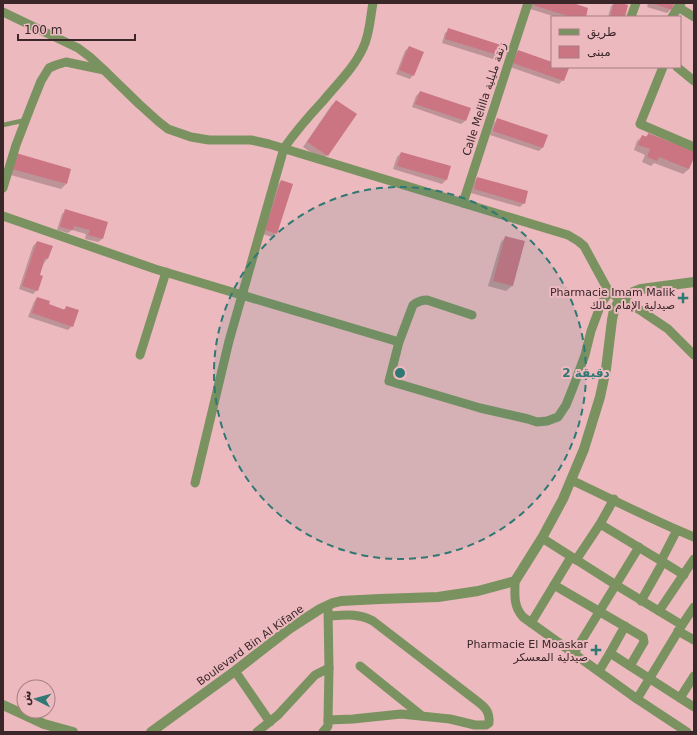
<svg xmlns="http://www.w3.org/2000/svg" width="697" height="735" viewBox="0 0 697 735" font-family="'DejaVu Sans',Cairo,sans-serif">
<rect width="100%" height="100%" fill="#ecb9bf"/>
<g fill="#0003">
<polygon points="532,3 570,3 584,17 556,17 530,9"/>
<polygon points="614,3 617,3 624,17 608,17 611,6"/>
<polygon points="648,3 673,3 671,9 667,13 647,7"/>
<polygon points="449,30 500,46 497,55 493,59 442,43 445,33"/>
<polygon points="409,47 413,75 410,79 396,74 405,51"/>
<polygon points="518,51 552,63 552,67 563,67 563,80 559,84 510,67 514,55"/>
<polygon points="420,92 465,121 461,124 412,107 416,96"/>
<polygon points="336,101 327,155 322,160 303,147 331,106"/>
<polygon points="498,119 543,147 539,151 490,135 494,123"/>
<polygon points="649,134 694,152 694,155 689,169 683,174 654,163 651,166 642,162 645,155 634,150 637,141 643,136 645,137"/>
<polygon points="401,153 450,167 446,180 442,184 393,169 397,157"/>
<polygon points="11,160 66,184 61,189 7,174"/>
<polygon points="477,178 524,203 520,207 471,193 474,182"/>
<polygon points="281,181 276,233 272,237 262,234 278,185"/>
<polygon points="66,210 102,239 98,242 85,239 86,234 72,230 68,233 57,230 62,214"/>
<polygon points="506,237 524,242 512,286 506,291 488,286 501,242"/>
<polygon points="37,242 51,247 47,259 44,263 38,276 37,290 33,294 19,289 33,246"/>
<polygon points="37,298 47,305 63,310 67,307 72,326 68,330 28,317 34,302"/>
</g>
<g fill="#cb7583">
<polygon points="534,3 573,3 588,8 586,17 571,17 533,5"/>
<polygon points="614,3 621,3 628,5 625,17 610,17"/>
<polygon points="652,3 674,3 672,10"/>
<polygon points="448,28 501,45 498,55 445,39"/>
<polygon points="409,46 424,52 414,76 399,70"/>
<polygon points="518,50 552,62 552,67 566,67 569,68 564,81 513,63"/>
<polygon points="420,91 471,108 466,121 415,104"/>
<polygon points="336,100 357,114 328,156 307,142"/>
<polygon points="497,118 548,135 543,148 493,131"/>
<polygon points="648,133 694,151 694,158 689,169 659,157 657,161 647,157 650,149 638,145 642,135 647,137"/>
<polygon points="401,152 451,166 447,180 397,166"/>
<polygon points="16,153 71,169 67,184 12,169"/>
<polygon points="477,177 528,191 525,204 474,189"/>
<polygon points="281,180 293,184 277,234 265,230"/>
<polygon points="65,209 108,222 103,239 88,235 90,230 74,226 73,230 60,227"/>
<polygon points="505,236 525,241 513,286 493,281"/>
<polygon points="37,241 53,246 48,259 45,258 40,275 43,276 38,291 22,286"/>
<polygon points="37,297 50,301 49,304 65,310 66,306 79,310 73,327 32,313"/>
</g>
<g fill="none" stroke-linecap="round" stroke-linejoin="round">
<polyline stroke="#7a9260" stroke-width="4.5" points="3,125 26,120"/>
<g stroke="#7a9260" stroke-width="9">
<polyline points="678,7 694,17"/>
<polyline points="3,12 78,48 90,57 104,70 139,104 159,122 168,129 191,137 209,140 251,140 269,144 568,235 578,241 584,246 609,292"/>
<polyline points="631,17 636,3"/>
<polyline points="672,17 681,3"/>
<polyline points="663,67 640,124 694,147"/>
<polyline points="677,67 694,81"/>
<polyline points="3,188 16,145 31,106 41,81 49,68 56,65 66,62 104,70"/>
<polyline points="463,203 528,3"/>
<polyline points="3,216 155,269 399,342"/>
<path d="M472 315 427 300C422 300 417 302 413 305L399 342 389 381 480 408 528 419 537 422 547 421 558 417 566 405 574 385 585 355 591 331 601 304 609 292 620 299 640 310 668 329 694 355"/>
<polyline points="140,355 166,272"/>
<path d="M571 480C612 499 652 520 694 537"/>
<path d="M195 483 229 341 284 148C296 131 309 116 323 101 337 84 354 68 363 48 370 34 370 18 373 3"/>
<polyline points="600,524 663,562 641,601"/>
<polyline points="542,538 616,585 682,625"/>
<polyline points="576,560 600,524 614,499"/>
<polyline points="661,561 677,530"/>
<polyline points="663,562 684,575"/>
<path d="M515 581C515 595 513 606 523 617L637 699 687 732"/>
<polyline points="554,585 643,637 644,642 630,666 694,707"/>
<polyline points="659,611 694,559"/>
<polyline points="531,623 571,557"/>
<polyline points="625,626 610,653 630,666"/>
<polyline points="678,631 694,640"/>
<polyline points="574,653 639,547"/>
<polyline points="360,666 422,716"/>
<polyline points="235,671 270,722"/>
<polyline points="599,671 610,653"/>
<polyline points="680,698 694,676"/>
<polyline points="637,699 682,625 694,607"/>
<path d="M328 720 353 719 401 714 450 719 475 725H486L489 723C490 709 483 706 473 698L373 621C359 613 344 615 329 616"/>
<polyline points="257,732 278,715 315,675 329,668"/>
<polyline points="323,732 328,726 328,720 329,668 328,610"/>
</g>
<g stroke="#7a9260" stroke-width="10">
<polyline points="3,705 44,724 73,732"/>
<polyline points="151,732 235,671 289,629 320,609 333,603 341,601 380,599 438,597 478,591 515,581 542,538 563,499 584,449 600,397 606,369 612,320 614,310 620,299 626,295 641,289 694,282"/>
</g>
</g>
<circle cx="400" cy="373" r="186" fill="#2f7873" fill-opacity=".12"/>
<circle fill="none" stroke="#2f7873" stroke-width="2" stroke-dasharray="7 5" cx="400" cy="373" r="186"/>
<g fill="#2f7873" stroke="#ecb9bf" stroke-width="1.5">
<path d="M681 292h4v4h4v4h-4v4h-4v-4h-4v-4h4z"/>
<path d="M594 644h4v4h4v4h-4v4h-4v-4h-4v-4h4z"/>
</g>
<g text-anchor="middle" stroke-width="4" stroke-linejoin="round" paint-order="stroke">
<g font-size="11" fill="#3b272a" stroke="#ecb9bf">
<text transform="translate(484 99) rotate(-72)" y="4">Calle Melilla زنقة مليلية</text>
<text transform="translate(250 645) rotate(-36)" y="4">Boulevard Bin Al Kifane</text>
</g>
<g font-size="11" fill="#3b272a" stroke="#ecb9bf" text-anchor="end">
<text x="675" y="296">Pharmacie Imam Malik<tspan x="675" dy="13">صيدلية الإمام مالك</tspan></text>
<text x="588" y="648">Pharmacie El Moaskar<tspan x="588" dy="13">صيدلية المعسكر</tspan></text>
</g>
</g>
<circle cx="400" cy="373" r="6" fill="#2f7873" stroke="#ecb9bf" stroke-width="2"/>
<g font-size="12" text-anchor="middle" font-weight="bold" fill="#2f7873" stroke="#ecb9bf" stroke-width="4" stroke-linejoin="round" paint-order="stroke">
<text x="586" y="377">2 دقيقة</text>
</g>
<rect width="697" height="735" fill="none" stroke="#3b272a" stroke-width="8"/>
<rect x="551" y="16" width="130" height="52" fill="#ecb9bf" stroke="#a57f83"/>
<rect x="559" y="29" width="20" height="6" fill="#7a9260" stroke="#a57f83"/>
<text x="587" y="36" font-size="12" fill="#3b272a">طريق</text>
<rect x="559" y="46" width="20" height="12" fill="#cb7583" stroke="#a57f83"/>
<text x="587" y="56" font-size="12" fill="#3b272a">مبنى</text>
<g transform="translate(36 699) rotate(276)"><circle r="19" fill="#ecb9bf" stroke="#a57f83"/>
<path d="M0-3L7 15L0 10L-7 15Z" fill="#2f7873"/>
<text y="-6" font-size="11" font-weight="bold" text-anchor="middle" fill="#3b272a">ش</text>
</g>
<path d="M18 34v6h117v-6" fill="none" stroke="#3b272a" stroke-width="2"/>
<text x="24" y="34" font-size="12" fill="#3b272a" stroke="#ecb9bf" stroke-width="3" paint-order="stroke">100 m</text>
</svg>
